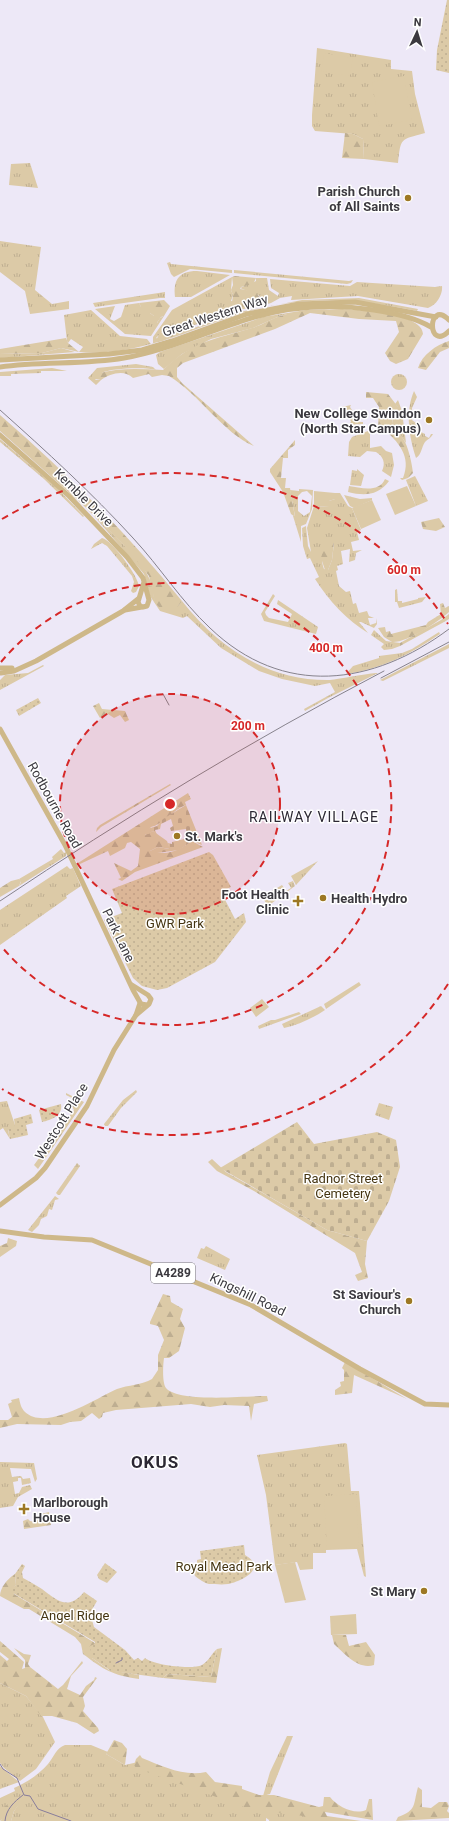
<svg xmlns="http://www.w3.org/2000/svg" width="449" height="1821" viewBox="0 0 449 1821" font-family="Roboto,sans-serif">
<defs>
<pattern id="grass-tufts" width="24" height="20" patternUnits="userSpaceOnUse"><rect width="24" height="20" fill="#dccaa7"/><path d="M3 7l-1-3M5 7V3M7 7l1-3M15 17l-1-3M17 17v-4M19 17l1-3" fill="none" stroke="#beae91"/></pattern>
<pattern id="forest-firs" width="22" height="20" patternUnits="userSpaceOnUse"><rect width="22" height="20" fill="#dccaa7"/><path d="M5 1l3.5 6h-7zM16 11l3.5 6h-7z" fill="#beae91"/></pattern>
<pattern id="cemetery-stones" width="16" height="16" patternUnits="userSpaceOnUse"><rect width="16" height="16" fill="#dccaa7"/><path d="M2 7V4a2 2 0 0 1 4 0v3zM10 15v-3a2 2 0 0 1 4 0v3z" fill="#beae91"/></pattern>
<pattern id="park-dots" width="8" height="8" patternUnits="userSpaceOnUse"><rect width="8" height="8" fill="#dccaa7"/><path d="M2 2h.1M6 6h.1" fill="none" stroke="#beae91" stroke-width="1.8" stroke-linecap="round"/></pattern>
</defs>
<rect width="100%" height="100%" fill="#ede8f7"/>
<g fill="url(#grass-tufts)" fill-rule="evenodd">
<path d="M317 48 391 60V69L412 71 415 94 425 133C400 140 401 137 398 163L364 159 363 139 353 134 315 131 312 126V115Z"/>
<polygon points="30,163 38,188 9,185 11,164"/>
<polygon points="0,241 41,247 35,290 52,304 69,301 69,309 30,314 25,291 0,272"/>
<polygon points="170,262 171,264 232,270 232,273 190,269 174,277 171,274 167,263"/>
<polygon points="234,270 349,281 353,280 351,283 347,284 234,273"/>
<path d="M197 271 230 275 191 297H175C173 281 178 271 197 271Z"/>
<path d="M232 277 231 290 233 295 231 301 245 303 257 301 260 296 240 288 256 281V278H267L269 290 278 296 279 293 271 288 270 279 350 286 357 282 435 287 442 286C443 294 437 305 428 308L358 296 291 300 292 296 280 298 271 303 230 312 184 329 162 332 156 338 162 340 234 313 302 300 359 298 418 309 417 311C361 299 306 295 249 311 192 328 140 357 79 352L83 347 71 339 68 343 67 341 64 315 91 310 120 336 147 339 151 344 153 343V337L172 310Z"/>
<polygon points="165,292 165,298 160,298 95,307 93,303"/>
<polygon points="139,303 141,307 150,307 150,313 154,316 157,323 160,318 164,316 151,336 125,334 95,309 115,306 110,319 114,321 121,317 125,305"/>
<polygon points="333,309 282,315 253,328 211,339 182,354 164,369 158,364 156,355 160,352 263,317 306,310"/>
<polygon points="61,348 75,352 0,358 0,354 42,353"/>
<path d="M136 364 153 367 156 370C147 367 110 368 102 373 100 374 97 378 95 380H101L96 385 88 378 97 368Z"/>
<circle cx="399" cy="382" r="8"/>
<path d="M414 391 417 397 412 408V420L416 423 419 431 425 434V436L429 438 431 434H433C431 438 428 439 425 442 421 448 422 454 416 458 409 436 405 412 414 391Z"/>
<polygon points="398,400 402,411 406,443 393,425 393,417 397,413 398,407 395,404"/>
<polygon points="351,405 350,407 360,422 363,422 363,424 348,425 351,422 346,408 342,407"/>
<path d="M368 431 370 433V448L381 446 386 451 392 453 394 465 391 477 382 471C386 463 383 456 376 452L367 451 360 457 348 456 349 442 352 437Z"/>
<polygon points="0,439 58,489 84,516 83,517 44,479 0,442"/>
<polygon points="357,469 364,475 361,486 350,485 352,470 357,471"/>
<polygon points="415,476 428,501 416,506 406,480"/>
<path d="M299 489 313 490 312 509 306 524 301 526V542L293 516H295L290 490 299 491ZM307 491 312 496 310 512 304 516 298 511V496L302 492Z"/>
<path d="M335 493H340L348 506 352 508 361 530 357 532 359 540 351 542 353 551 362 550 356 553 355 560 349 562 350 549 341 551 343 564 337 566 338 570 336 571 339 586 346 592 350 591 353 604 356 603 359 613 367 611 369 616 374 618H368L370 625 376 623V618L377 624 374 628 361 622H359L368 633C348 621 328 600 315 579L319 577 310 558 307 559 303 546 302 528 306 526 308 546 311 552 307 528 314 506 329 507V501L335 499ZM334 543 332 560 328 570 324 569C319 556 324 551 334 543Z"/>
<polygon points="344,495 360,499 372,498 372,500 354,508 350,506"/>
<path d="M94 516C115 537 155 567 154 599L178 606 182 601C219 648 268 681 330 680 339 679 375 672 378 673L328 698 305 711 304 709 335 692 330 683 315 686 282 679 259 671 221 648 187 616 183 618 160 611 150 596 144 574Z"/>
<path d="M102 538C112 540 138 576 139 586L136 592 133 593 131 591 134 582 132 576 107 546 102 543 91 549 94 544Z"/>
<polygon points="397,589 398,601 402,601 402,603 418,599 418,598 426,597 422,602 399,608 397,602 395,602 395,590"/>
<polygon points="273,594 275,596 265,612 266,615 269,618 288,622 292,614 277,604 278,600 318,627 316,634 264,621 261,614"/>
<polygon points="374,630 386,641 400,643 400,646 392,649 384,650 381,647 384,644 371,635"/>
<path d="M439 632 440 634C411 654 381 669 346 674L353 666 379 658V656L402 653 412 649Z"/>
<polygon points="449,644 449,648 383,681 380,680"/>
<polygon points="43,665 44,666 0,690 0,680 5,675 28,673"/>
<polygon points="61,849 64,853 66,852 66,856 19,886 21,882 19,879 53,859 52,857"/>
<polygon points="318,861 296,885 291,876"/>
<polygon points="67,866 70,869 73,868 81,886 66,896 67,898 0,945 0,910"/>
<polygon points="293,881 295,886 268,906 262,897 282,885 286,891 291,888 288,883"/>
<polygon points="359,982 361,985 326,1009 324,1004"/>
<path d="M321 1006 325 1010C313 1018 298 1025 284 1028L282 1024Z"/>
<polygon points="299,1012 301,1014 295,1016 259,1029 258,1026 271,1020 275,1020"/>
<polygon points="136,1090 137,1092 121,1108 108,1126 105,1126 104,1124 123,1100"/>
<polygon points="7,1101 16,1128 8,1130 10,1139 3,1128 0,1130 0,1102"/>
<polygon points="379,1103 393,1107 389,1120 375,1115"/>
<polygon points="77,1163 80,1166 60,1195 58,1195 56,1193"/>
<polygon points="55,1196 59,1199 55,1200 52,1210 49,1209 47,1216 41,1219 39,1225 32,1232 28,1230"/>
<polygon points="206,1246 230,1259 225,1270 197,1258 201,1248 204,1249"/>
<polygon points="345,1443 347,1444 351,1491 359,1491 366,1577 364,1576 357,1549 326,1550 326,1553 313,1553 313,1569 300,1570 297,1562 275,1565 266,1495 257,1455"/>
<polygon points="0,1462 34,1463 37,1479 35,1482 31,1469 10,1468 12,1477 21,1476 23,1479 30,1478 31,1483 22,1485 21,1478 18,1478 18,1481 13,1482 15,1494 19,1493 22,1487 30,1485 32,1489 18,1497 13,1506 0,1508"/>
<polygon points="0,1683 26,1696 43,1717 55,1742 36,1769 20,1781 4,1768 0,1763"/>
<polygon points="287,1736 293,1736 270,1794 263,1796 270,1772"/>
<path d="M65 1745H91L108 1752 106 1754 125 1765 138 1762 267 1804 266 1821H11L14 1811 21 1801 0 1821V1798L15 1791 14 1788C28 1782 39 1774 48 1764 54 1757 56 1748 65 1745Z"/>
<polygon points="0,1766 19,1782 0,1789"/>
<polygon points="271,1804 347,1821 269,1821"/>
</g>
<g fill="url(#forest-firs)">
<polygon points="345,133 353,134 363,139 364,159 342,158"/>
<path d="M235 276 256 278 253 284 241 287 240 289C247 290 259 292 260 299L245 303 232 302 233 295 231 290 233 285 232 277Z"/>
<polygon points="164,300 170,306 164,316 161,317 156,324 154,322 154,316 150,313 150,307 141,307 139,303"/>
<path d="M341 309C358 310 423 313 423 334L408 359 396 364 390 361 385 353 399 332 396 321 359 319 310 313 275 329 183 363 177 368V377L182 383 254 446C224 434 198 393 169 376L162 375 152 377 149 374 133 378C124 369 110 374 101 380L95 379 97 374C119 367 141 369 163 370 194 340 213 340 252 328 262 325 271 319 280 316 299 310 321 310 341 309Z"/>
<polygon points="182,329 186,331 162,341 155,342 160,333"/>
<polygon points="66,338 68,343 79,352 61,348 42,353 0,354 0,349"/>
<path d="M449 341V348L440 352 426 370 418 368C422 355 436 345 449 341Z"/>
<polygon points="52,368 67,371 41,371 41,373 11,374 11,376 0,376 0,372"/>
<path d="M366 392 388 394 398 407V412L393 417C391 429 400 432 405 442 409 450 412 464 413 473L408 478 402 480 400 478H403C412 456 398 442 383 428L380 431 378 428 379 407 373 398H366Z"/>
<path d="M0 415C66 472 127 533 182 601L176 609 159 607 155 603 149 576 124 545 83 505 0 431Z"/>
<polygon points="295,440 295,445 288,450 288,458 283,458 281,478 286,478 285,488 290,488 295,517 291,514 283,492 270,472 270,469"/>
<path d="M385 479 389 481C378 496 364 496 348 492L349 486C361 488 379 493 385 479Z"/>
<polygon points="439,518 445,527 436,531 423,529 421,522"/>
<polygon points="334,542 332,560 328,570 325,570 321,558 324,546"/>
<path d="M443 603 445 608 449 606V612C438 622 407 643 392 642L384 637 378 628 385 627 386 632 390 631 391 634 426 625 428 622 441 614 440 604Z"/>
<polygon points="449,614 449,619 444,622 400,646 400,643 441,620"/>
<polygon points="99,703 102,709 125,711 129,720 125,722 120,715 114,718 108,714 100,718 93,706"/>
<polygon points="170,784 171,785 101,827 96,832 97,828 100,825"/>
<path d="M188 793 191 799 185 802 186 805C174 809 162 825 151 827L145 835 153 831 167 841 170 849 158 847 150 851C168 856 178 851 192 841L203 847 135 872 122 881 118 879 121 878 114 863 131 871 138 866 140 849 131 842 127 843 125 848 110 856 108 851 80 864 79 866 78 863Z"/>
<polygon points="19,879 21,881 19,886 0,897 0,888 11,881"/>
<polygon points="66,1093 84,1102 38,1169 34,1165 74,1110 70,1103 72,1098 66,1095"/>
<polygon points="212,1159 226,1172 327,1230 367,1241 365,1264 368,1278 358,1281 355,1275 362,1272 355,1253 254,1191 217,1171 208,1162"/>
<polygon points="8,1238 17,1241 16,1246 0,1257 0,1246 7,1243"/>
<path d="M163 1294 170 1296 171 1302 183 1309 180 1319 185 1328 179 1351 169 1358H164C163 1365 162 1383 166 1388 179 1403 247 1396 267 1396L268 1401 254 1404 251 1421 249 1406 224 1405 210 1407 191 1404 116 1410 103 1413 102 1417 99 1419 92 1413 81 1421 70 1422 61 1425 17 1424 0 1428V1420H8L12 1417 8 1404 12 1402 11 1400 19 1398C20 1403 21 1408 25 1412 47 1432 96 1398 117 1389 128 1385 142 1385 152 1379L158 1370V1355L164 1340 158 1326 150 1324V1322Z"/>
<polygon points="345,1362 407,1399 354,1375 352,1393 335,1395 335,1390 341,1386 340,1382 344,1381 344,1370 342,1368"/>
<polygon points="49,1512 51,1525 24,1529 23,1521 28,1519 30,1521 35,1522 41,1514"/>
<path d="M15 1574 16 1585 13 1589 14 1594 95 1643 92 1658 109 1670 139 1675V1679C112 1675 104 1670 83 1654L81 1644 75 1637 29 1609H24L0 1596C0 1588 7 1579 15 1574Z"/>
<path d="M332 1635H346L349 1646 366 1642 375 1655 374 1665C358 1670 345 1654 334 1644Z"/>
<polygon points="0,1641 24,1662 22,1669 25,1668 25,1660 14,1648 24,1654 31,1655 28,1664 30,1667 58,1689 63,1685 82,1661 83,1663 71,1676 67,1689 80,1695 86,1686 94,1680 95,1677 97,1678 83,1697 85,1706 83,1711 98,1728 99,1731 94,1734 77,1723 52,1716 41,1716 26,1696 0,1683 0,1655 7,1661 9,1659 0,1652"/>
<polygon points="222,1648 216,1683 163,1678 167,1674 211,1677 217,1649"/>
<polygon points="114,1740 122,1743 127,1749 125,1765 106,1754"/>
<path d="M140 1755 142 1758C162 1766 184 1777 206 1772L215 1782 242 1786V1789L259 1795H274L319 1807 323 1806 324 1797H330C338 1807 354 1815 366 1810L369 1799H372L373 1820 325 1812 327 1816 361 1821H324L285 1812 277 1813 269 1820 265 1817C261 1807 254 1808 244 1807L136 1768 134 1765 136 1759Z"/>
<path d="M418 1787 422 1790V1807L431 1808 439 1802H447L449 1806 447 1811 449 1813V1818L396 1821 398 1817C417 1810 413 1805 418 1787Z"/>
<polygon points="17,1798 22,1801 14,1811 11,1821 1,1821 4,1807"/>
</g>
<g fill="url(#cemetery-stones)">
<polygon points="186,805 202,845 192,841 179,850 150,854 150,851 158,847 169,849 168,843 172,844 172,842 188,838 186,829 171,831 170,828 173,826 171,819 161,824 160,829 155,830 157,835 153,831 147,835 142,833 147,829 157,826 163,819"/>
<polygon points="297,1122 314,1144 377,1132 396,1140 400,1167 389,1201 367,1241 327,1230 220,1168"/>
</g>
<g fill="url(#park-dots)">
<polygon points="447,0 449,0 449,73 436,70 437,50"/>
<polygon points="38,698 41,703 19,716 16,710"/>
<polygon points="209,852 213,855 231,887 221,892 235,919 244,913 246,922 215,962 167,988 157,990 142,986 133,978 104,920 122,913 112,889"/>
<path d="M61 1104C63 1116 51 1120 42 1122L39 1110Z"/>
<polygon points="31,1114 33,1123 26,1125 28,1135 10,1139 8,1129 15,1127 14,1119"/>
<path d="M244 1545 245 1555C268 1568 242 1581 228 1584 222 1585 214 1584 209 1584 204 1583 199 1579 195 1576L193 1571 197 1566V1560L201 1559 200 1551Z"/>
<polygon points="105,1563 117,1572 107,1583 99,1579 97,1575"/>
<path d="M22 1564 25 1566 22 1572 23 1578C30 1582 36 1585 42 1589 58 1601 68 1611 84 1592L97 1601 90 1613 94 1627 125 1650 134 1660 138 1658 142 1661 145 1658C153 1665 192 1670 202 1665 209 1661 211 1654 217 1649L211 1677 167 1674 163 1678 111 1671 92 1658 90 1646 95 1644V1642L13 1593 12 1589 16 1585 15 1574Z"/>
</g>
<g fill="#dccaa7">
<polygon points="324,53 353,58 350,76 321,71"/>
<polygon points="404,76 412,120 379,126 372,82"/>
<polygon points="407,486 416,506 395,515 386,494"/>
<polygon points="314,491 335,493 335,499 329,501 329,507 314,506"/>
<polygon points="372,500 381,520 361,529 352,508"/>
<polygon points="262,999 269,1007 256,1017 250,1008"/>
<polygon points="356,1494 359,1547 327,1549 324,1496"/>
<polygon points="295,1562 306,1600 285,1603 275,1565"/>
<polygon points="356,1614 357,1634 331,1635 330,1616"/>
</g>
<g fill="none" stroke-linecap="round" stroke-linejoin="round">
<g stroke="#887d9b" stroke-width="1">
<polyline points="116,1663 122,1660 122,1658"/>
<polyline points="0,1764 3,1769 17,1778 24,1795 30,1796 38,1809 71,1821"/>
<path d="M5 1821C6 1809 14 1802 23 1795"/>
</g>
<g stroke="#ceb889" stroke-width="5">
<path d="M449 320C427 298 427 353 449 331"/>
<polyline points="0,360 109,354 142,350 172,341 247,314 299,304 355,302 436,317"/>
<path d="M0 367C41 361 83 365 124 358 164 351 201 334 239 322 282 307 329 303 374 310 394 313 414 317 431 327"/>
<polyline points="0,435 69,496 127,557 143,578 149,600 147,606 143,607 140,606 138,602 144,582"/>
<polyline points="125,610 142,607"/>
<polyline points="0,668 12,668"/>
<polyline points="1,673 14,671 36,661 123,611 138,599"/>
<polyline points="0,729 65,845 133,990 141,1004 147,1005"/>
<polyline points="132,985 148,995 151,999 149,1004 136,1015"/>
<polyline points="0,1205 36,1178 45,1168 87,1106 114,1050 136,1015 140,1003"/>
<polyline points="0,1231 44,1237 92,1240 251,1305 360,1369 425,1404 449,1405"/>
</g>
<g stroke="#87838d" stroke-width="1">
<path d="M0 410C46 451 92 493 133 538 160 567 181 601 210 628 283 698 373 686 449 629"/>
<polyline points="381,678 449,642"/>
<polyline points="163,694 169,705"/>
<path d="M0 901C124 818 252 740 384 671"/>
</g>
</g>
<circle cx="170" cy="804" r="110" fill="#d62828" fill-opacity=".12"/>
<g fill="none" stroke="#d62828" stroke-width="2" stroke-dasharray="7 5">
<circle cx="170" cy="804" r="110"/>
<path d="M1 662A221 221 0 1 1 1 946"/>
<path d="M448 984A331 331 0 0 1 2 1089M2 519A331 331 0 0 1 448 624"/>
</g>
<g fill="#9d7824" stroke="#fff" stroke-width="1.5">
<circle cx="408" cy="198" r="4"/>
<circle cx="429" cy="420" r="4"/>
<circle cx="177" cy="836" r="4"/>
<circle cx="323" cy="898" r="4"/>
<path d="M296 895h4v4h4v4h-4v4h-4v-4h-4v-4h4z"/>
<circle cx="409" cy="1301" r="4"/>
<path d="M22 1503h4v4h4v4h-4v4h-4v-4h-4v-4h4z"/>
<circle cx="424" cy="1591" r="4"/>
</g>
<g text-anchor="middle" stroke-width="3" stroke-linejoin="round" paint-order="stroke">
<rect fill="#fff" stroke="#767479" stroke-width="1" x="151" y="1263" width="44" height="20" rx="3"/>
<g font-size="12" font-weight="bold" fill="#3b393f">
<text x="173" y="1277">A4289</text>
</g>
<g font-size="13" font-weight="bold" fill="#3b393f" stroke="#fff" text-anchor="end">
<text x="400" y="196">Parish Church<tspan x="400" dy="15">of All Saints</tspan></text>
<text x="421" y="418">New College Swindon<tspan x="421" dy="15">(North Star Campus)</tspan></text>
<text x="185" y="841" text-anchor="start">St. Mark's</text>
<text x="289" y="899">Foot Health<tspan x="289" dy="15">Clinic</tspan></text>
<text x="331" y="903" text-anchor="start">Health Hydro</text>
<text x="401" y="1299">St Saviour's<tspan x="401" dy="15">Church</tspan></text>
<text x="33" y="1507" text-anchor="start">Marlborough<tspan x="33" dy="15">House</tspan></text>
<text x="416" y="1596">St Mary</text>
</g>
<g font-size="13" fill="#3b393f" stroke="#fff">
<text transform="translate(215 315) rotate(-18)" y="5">Great Western Way</text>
<text transform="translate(84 497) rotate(44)" y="5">Kemble Drive</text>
<text transform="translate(55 805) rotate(61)" y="5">Rodbourne Road</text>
<text transform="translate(119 935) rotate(64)" y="5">Park Lane</text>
<text transform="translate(61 1121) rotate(-58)" y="5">Westcott Place</text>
<text transform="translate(248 1294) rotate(26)" y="5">Kingshill Road</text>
</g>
<g font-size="13" fill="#453512" stroke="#fff">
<text x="175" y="928">GWR Park</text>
<text x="343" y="1183">Radnor Street<tspan x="343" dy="15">Cemetery</tspan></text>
<text x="224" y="1571">Royal Mead Park</text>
<text x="75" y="1620">Angel Ridge</text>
</g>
<g font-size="14" letter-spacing="1" fill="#2c2833" stroke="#fff">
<text x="314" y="822">RAILWAY VILLAGE</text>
</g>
<g font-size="17" font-weight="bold" letter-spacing="1" fill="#2c2833" stroke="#fff">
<text x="155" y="1468">OKUS</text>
</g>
</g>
<circle cx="170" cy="804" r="6" fill="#d62828" stroke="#fff" stroke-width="2"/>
<g font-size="12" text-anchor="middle" font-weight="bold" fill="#d62828" stroke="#fff" stroke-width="3" stroke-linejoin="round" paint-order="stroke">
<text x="404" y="574">600 m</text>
<text x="326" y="652">400 m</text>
<text x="248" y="730">200 m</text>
</g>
<g transform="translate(417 32) rotate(4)" stroke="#ffffff" stroke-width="3" paint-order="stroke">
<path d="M0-3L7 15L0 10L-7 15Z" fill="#3b393f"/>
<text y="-6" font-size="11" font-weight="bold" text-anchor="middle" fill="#3b393f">N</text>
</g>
</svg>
